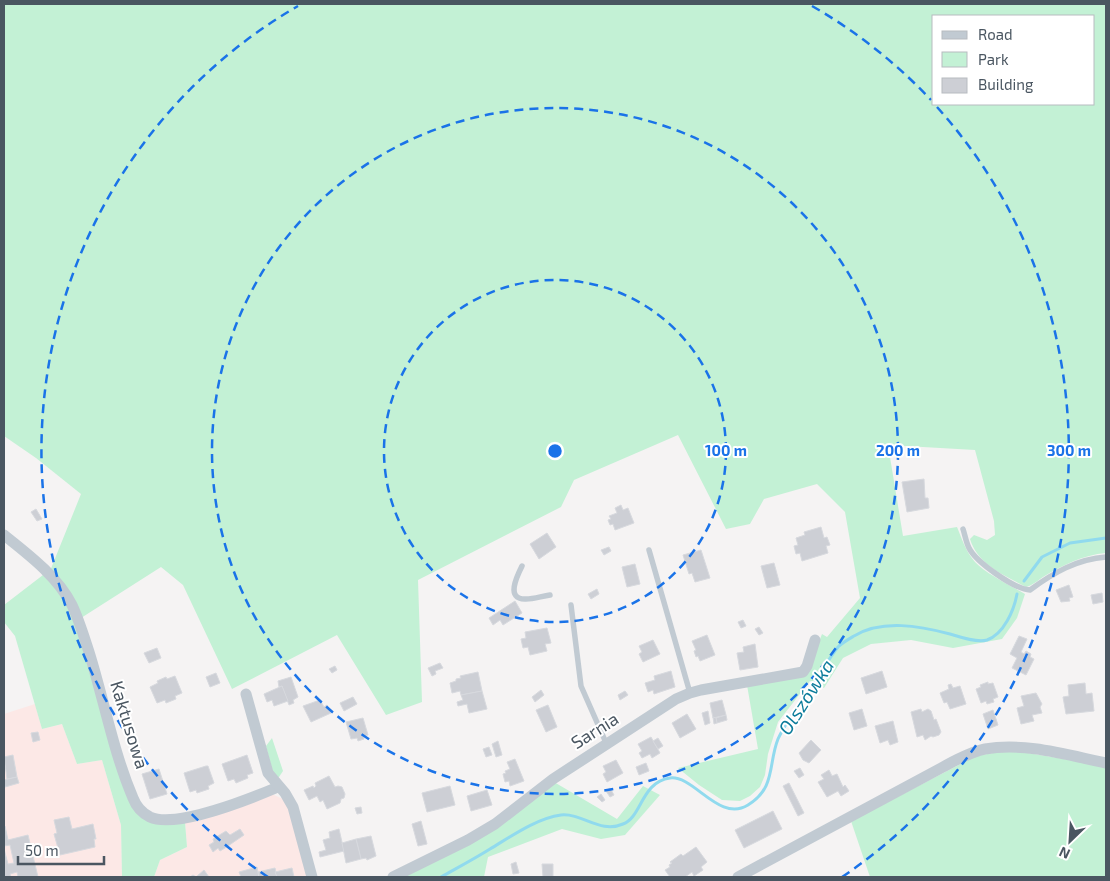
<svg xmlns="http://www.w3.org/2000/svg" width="1110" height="881" viewBox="0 0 1110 881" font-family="'Exo 2',sans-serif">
<rect width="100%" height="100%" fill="#f5f3f3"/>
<g fill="#fce8e6">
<polygon points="35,704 42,729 62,724 77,764 102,760 121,825 122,877 4,877 4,714"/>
<polygon points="269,795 274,795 283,799 289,809 307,877 154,877 160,860 187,847 185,822"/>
</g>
<g fill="#c3f1d5" fill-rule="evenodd">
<path d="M4 4H1106V553C1083 555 1063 565 1043 577 1037 581 1033 585 1026 587 1004 575 978 565 970 539L974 535 987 540 995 535 994 521 975 450 888 445 903 536 957 527C962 539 966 552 975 562 985 573 1011 586 1025 594L1017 618 1002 639 953 648 911 640 871 644 843 658 824 688 810 681 778 722 768 754 765 775 760 787 750 796 740 801 722 800 699 785 678 768 758 749 747 685 808 670 822 634 827 637 860 598 845 512 817 484 764 499 750 524 726 529 678 435 574 480 561 507 418 580 422 702 386 715 337 635 232 689 183 585 161 567 81 618 50 571 81 494 36 458 4 436ZM934 16H1094V104H934Z"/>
<polygon points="43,575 62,593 70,608 138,811 185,822 187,847 160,860 154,877 122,877 121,825 102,760 77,764 62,724 42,729 15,636 4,622 4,605"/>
<polygon points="272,738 283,771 279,777 274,777 266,746"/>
<polygon points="1010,750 1106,766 1106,877 870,877 851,821 976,756"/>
<polygon points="554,782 617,819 643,786 660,795 625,835 601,839 562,829 488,857 484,877 401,877"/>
</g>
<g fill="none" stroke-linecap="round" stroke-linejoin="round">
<g stroke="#90daee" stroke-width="3">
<polyline points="1024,581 1042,557 1070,543 1106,538"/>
<path d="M441 877C457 868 474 859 490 849 510 837 537 818 561 815 583 813 600 834 623 824 642 817 641 782 670 778 694 775 719 823 748 805 776 788 768 764 778 739 787 719 801 703 813 685 821 673 829 658 838 647 842 643 849 639 854 636 882 619 920 626 950 634 960 637 976 643 987 640 1004 634 1014 610 1017 594"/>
</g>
</g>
<g fill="#cdcfd5" stroke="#d7d9de">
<polygon points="924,479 925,498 928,498 929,508 907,512 902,482"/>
<polygon points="621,505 623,510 628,508 634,523 615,530 613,524 610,525 608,520 611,519 609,516 617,513 615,508"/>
<polygon points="36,509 42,519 37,521 31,512"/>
<polygon points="821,527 824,538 827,537 830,545 826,546 828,553 802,561 800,553 796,554 794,546 798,545 796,538 805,535 804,532"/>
<polygon points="547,533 556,547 539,559 530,544"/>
<polygon points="609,547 611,551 604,555 601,550"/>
<polygon points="701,550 710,578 695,582 692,573 689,574 683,555"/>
<polygon points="774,563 780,585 767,588 761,566"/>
<polygon points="635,564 640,584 627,587 622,567"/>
<polygon points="1069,585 1073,597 1069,598 1070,601 1061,602 1056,590"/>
<polygon points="597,589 599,594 591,599 588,594"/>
<polygon points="1102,593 1103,602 1093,604 1091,595"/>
<polygon points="515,601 522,613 503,625 500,620 493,625 489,618"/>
<polygon points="743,620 746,626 741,628 738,622"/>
<polygon points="759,627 763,633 759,635 755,629"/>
<polygon points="547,628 551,643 545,644 547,651 530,655 528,647 523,648 521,639 526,638 525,632"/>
<polygon points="707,635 715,655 700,661 698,656 696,657 694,651 696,650 692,641"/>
<polygon points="1019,636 1027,639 1021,652 1024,654 1026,651 1031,654 1030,657 1034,659 1026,675 1012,668 1017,658 1010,654"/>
<polygon points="653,640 660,654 643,662 639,654 642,652 639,646"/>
<polygon points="755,644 758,667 740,670 737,653 744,652 743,647"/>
<polygon points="157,648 161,658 149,663 144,653"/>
<polygon points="440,663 443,668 435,671 436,674 432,676 428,668"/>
<polygon points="335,666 337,670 332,673 329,669"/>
<polygon points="671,671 675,687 654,694 653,690 648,692 645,683 655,680 654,676"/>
<polygon points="882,671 887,687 866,694 861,678"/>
<polygon points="478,672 482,691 461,695 460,691 452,693 450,683 456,681 456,679 461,678 460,676"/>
<polygon points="216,673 220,683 210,687 206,677"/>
<polygon points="175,676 182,693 175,696 176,699 166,703 165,700 157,703 150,687 158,683 157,681 166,677 167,679"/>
<polygon points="291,677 298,697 293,700 294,703 289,705 282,686 279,687 278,681"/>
<polygon points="988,682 988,684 993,683 998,697 993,699 994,702 987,704 986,701 981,703 976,689 981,687 980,685"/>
<polygon points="1085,683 1086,694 1092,693 1094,711 1066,714 1063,697 1069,696 1068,685"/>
<polygon points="951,684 953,688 960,686 966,704 950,709 947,702 944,703 940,693 949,689 948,685"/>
<polygon points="282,686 288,701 274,706 272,700 267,702 264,694"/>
<polygon points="541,690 544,695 535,702 532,697"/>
<polygon points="482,691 487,709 469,713 467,704 458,706 457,702 463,700 461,695"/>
<polygon points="625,691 628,695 620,700 618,695"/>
<polygon points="1036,693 1042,704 1040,707 1042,713 1032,715 1034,721 1021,724 1017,708 1024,706 1021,696"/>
<polygon points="353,697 357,704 344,711 340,703"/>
<polygon points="320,700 324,707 327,705 331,713 311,722 303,706"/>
<polygon points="722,700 726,715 713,718 710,703"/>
<polygon points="548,705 557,727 546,732 536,710"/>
<polygon points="862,709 867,726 854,730 849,713"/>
<polygon points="921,709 922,712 928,709 931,711 934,720 936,719 941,732 939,735 933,737 931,736 925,740 923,735 917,737 911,712"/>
<polygon points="993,710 998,725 988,729 983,714"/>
<polygon points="708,711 710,723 705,725 702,713"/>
<polygon points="687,714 696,729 680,738 672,723"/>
<polygon points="726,715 727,720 717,723 716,718"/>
<polygon points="713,717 716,718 717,723 714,724"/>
<polygon points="363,718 368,735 363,736 364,739 358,741 357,738 351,739 346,722"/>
<polygon points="893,721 898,742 890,745 888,740 880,743 875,726"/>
<polygon points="38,732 40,740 33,742 31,733"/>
<polygon points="651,737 660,753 652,758 650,754 642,758 639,753 642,751 638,744"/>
<polygon points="658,738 663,746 658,749 653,741"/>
<polygon points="811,740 821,750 809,763 803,760 799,753"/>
<polygon points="498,741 502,755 496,757 492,744"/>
<polygon points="489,747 492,755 486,757 483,749"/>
<polygon points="13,755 17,777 7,779 4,757"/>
<polygon points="247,755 253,773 247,775 248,778 236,783 234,779 228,781 222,764"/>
<polygon points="515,759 524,781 510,786 509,781 505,782 503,774 506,773 505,771 510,769 507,762"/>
<polygon points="616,760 623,773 607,782 603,774 606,772 603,766"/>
<polygon points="646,763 649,771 639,775 636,767"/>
<polygon points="206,766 208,766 214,783 208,786 209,789 197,793 196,790 190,792 184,773"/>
<polygon points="800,768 804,775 799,778 794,771"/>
<polygon points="159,769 167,794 150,799 142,774"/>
<polygon points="829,770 832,776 837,774 843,787 845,785 849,791 841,796 838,791 827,797 818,782 824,779 821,775"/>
<polygon points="329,776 335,787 338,786 342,787 345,794 344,798 341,799 340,803 327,809 323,800 320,802 317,796 309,800 304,790 313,786 314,788 316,786 315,783"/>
<polygon points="17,777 19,783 5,787 4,780"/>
<polygon points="789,783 804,813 798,816 783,786"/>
<polygon points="450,786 455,805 427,812 422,793"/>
<polygon points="610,788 614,795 610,797 606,791"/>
<polygon points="487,790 492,805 471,811 467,796"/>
<polygon points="601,794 605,800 602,802 597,797"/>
<polygon points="361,807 362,813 357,814 355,808"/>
<polygon points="773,811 782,829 744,848 735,830"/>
<polygon points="69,817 72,829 93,824 96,839 94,839 95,847 60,855 54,834 57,833 54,820"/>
<polygon points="421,821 427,844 418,846 412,824"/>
<polygon points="4,826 5,826 8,840 28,835 38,877 18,877 17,872 10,874 11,877 4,877 4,849 8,864 14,863 10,845 4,846"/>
<polygon points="240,829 244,835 225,848 220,851 218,848 213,852 209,845 214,842 213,839 226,831 230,835"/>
<polygon points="339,829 344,851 320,857 319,852 326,850 323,840 330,838 329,832"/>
<polygon points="371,836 376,856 367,860 366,858 361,859 356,839"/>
<polygon points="356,839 361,859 346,863 342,843"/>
<polygon points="696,847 707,862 701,867 703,870 694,876 692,872 685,877 670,877 665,870 670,867 669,865 672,863 670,862 681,854 683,856"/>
<polygon points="516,862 519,873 513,874 511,864"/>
<polygon points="542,864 553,864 553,877 543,877"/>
<polygon points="257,867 259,877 241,877 239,872"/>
<polygon points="275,868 277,877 259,877 258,872"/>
<polygon points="292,868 294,877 277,877 275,872"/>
<polygon points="204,870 209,877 190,877 193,875 196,877"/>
</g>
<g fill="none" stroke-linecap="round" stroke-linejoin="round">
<g stroke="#c1cad2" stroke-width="5.5">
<path d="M963 529C965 535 966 542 969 548 976 562 1014 589 1030 590 1053 573 1077 559 1106 557"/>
<polyline points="649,550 690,693"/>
<path d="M522 566C517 576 505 600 526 599 534 599 542 596 550 595"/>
<polyline points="571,605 581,686 607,745"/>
</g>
<g stroke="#c1cad2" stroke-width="11">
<path d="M4 535C29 555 57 576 72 605 79 620 84 636 89 652 104 700 113 751 133 798 136 806 142 813 150 817 176 829 252 798 278 787"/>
<polyline points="246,694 268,773 285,793 293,807 312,877"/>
<polyline points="393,877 468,840 495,824 553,779 676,699 690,693 701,690 803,672 807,666 815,640"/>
<path d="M738 877 943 767C956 760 970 752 985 749 1025 742 1067 755 1106 763"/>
</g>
</g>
<g fill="none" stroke="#1a73e8" stroke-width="2.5" stroke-dasharray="9 6">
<circle cx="555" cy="451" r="171"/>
<circle cx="555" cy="451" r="343"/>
<path d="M268 877A514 514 0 0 1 298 6M812 6A514 514 0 0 1 931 100M937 107A514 514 0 0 1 842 877"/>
</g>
<g text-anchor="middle" stroke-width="4" stroke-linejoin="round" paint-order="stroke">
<g font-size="18" fill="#4a5661" stroke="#fff">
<text transform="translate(129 725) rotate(73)" y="6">Kaktusowa</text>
<text transform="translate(595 731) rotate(-32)" y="6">Sarnia</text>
</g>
<g font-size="19" font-style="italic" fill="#0c7c9b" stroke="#fff">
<text transform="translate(806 697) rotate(-57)" y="7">Olszówka</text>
</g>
</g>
<circle cx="555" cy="451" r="8" fill="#1a73e8" stroke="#fff" stroke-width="2.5"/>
<g font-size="15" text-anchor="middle" font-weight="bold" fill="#1a73e8" stroke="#fff" stroke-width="4" stroke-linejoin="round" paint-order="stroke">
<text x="726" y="456">100 m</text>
<text x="898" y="456">200 m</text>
<text x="1069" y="456">300 m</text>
</g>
<rect width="1110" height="881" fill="none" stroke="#4a5661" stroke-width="10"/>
<rect x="932" y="15" width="162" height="90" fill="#ffffff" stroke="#b7bbc0"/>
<rect x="942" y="31" width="25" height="8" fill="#c1cad2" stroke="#b7bbc0"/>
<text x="978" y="40" font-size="15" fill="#4a5661">Road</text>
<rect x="942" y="52" width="25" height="15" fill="#c3f1d5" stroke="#b7bbc0"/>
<text x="978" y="65" font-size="15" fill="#4a5661">Park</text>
<rect x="942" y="78" width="25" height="15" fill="#cdcfd5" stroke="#b7bbc0"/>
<text x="978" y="90" font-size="15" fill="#4a5661">Building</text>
<g transform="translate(1070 841) rotate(205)" stroke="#ffffff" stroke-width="4" paint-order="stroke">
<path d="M0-4L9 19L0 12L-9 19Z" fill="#4a5661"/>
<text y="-8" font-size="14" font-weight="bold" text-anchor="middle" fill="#4a5661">N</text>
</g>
<path d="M18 856v8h86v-8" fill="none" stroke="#4a5661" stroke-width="2.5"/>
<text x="25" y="856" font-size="15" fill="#4a5661" stroke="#ffffff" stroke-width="4" paint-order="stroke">50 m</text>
</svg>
